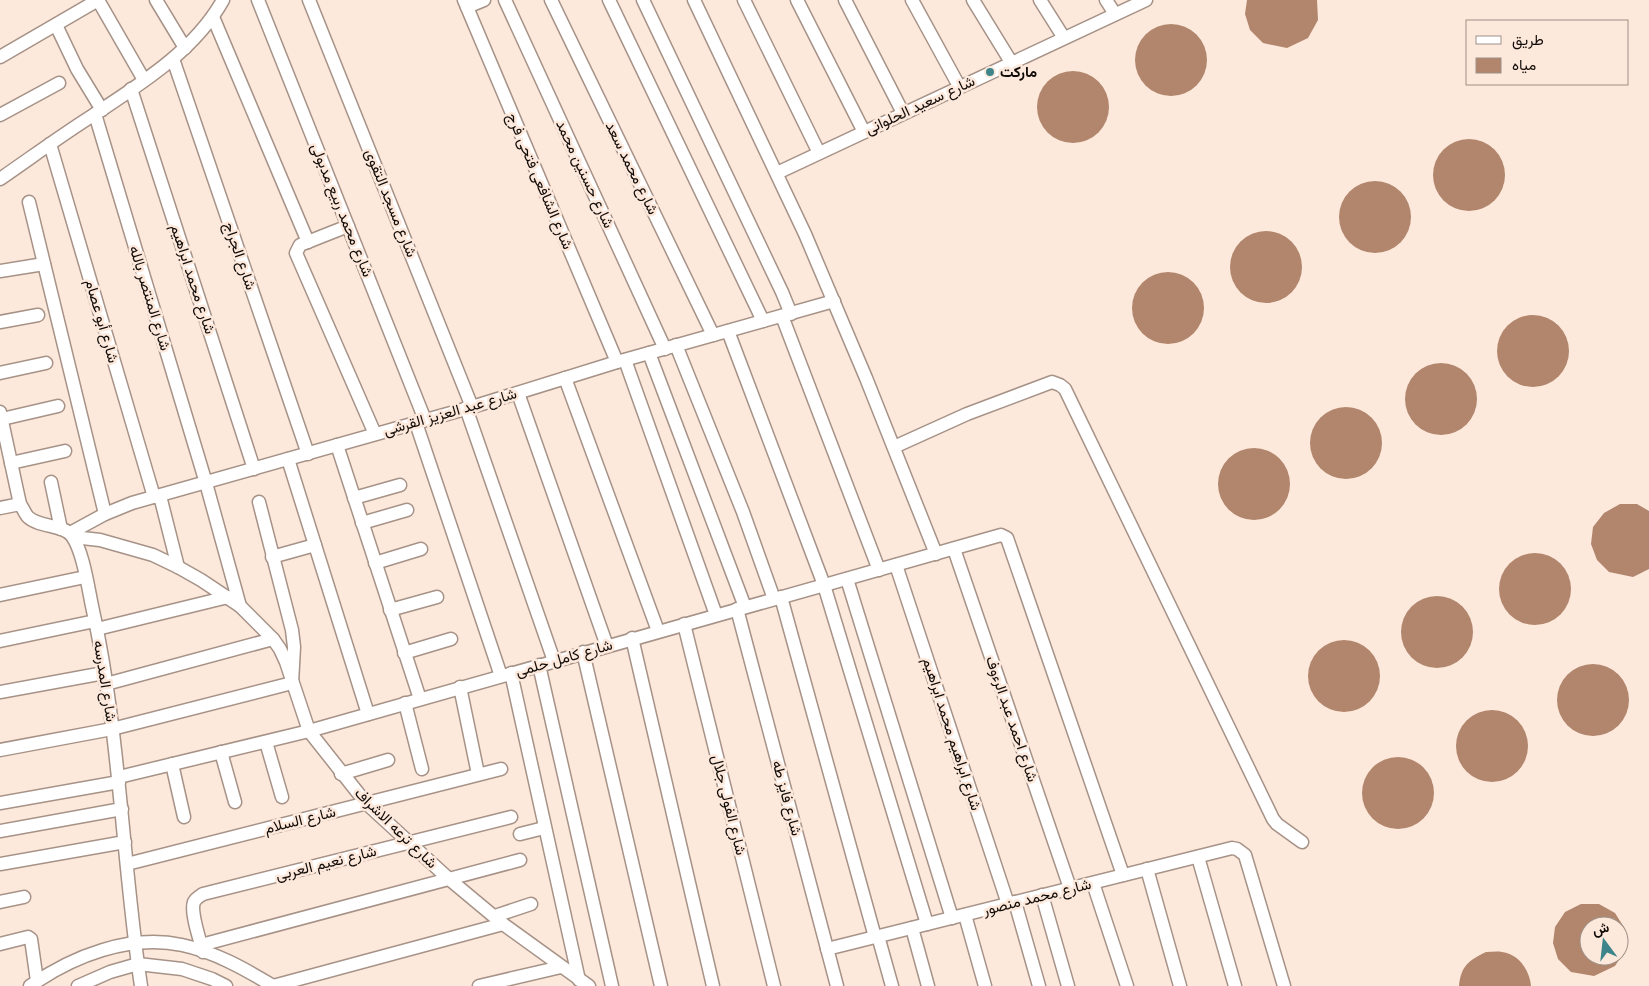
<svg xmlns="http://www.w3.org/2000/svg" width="1649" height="986" viewBox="0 0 1649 986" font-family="'Fira Sans',Vazirmatn,sans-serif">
<rect width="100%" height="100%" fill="#fde8dc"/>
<g fill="#b1866c" fill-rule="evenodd">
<polygon points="1247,0 1317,0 1318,20 1308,38 1287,48 1263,43 1250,30 1245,14"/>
<circle cx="1171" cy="60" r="36"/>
<circle cx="1073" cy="107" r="36"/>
<circle cx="1469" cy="175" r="36"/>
<circle cx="1375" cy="217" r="36"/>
<circle cx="1266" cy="267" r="36"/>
<circle cx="1168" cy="308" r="36"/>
<circle cx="1533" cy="351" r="36"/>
<circle cx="1441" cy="399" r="36"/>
<circle cx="1346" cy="443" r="36"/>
<circle cx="1254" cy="484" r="36"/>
<polygon points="1620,504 1637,504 1649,511 1649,569 1633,577 1609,572 1597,560 1591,544 1593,527 1604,513"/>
<circle cx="1535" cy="589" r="36"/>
<circle cx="1437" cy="632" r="36"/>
<circle cx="1344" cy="676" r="36"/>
<circle cx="1593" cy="700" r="36"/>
<circle cx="1492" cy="746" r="36"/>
<circle cx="1398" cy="793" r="36"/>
<path d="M1581 904H1599L1615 913 1625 929 1626 949 1615 966 1594 976 1571 972 1558 959 1553 943 1555 927 1565 912ZM1589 926H1619V956H1589Z"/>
<path d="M1486 952C1491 952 1497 951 1502 952 1519 954 1530 971 1531 986H1459C1461 966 1469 960 1486 952Z"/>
</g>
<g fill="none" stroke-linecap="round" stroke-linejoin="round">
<defs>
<g id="minor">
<polyline points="98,0 144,80"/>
<polyline points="156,0 185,48"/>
<polyline points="258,0 425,420"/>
<polyline points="309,0 472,407"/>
<polyline points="464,0 617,362"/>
<polyline points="505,0 665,349"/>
<polyline points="551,0 713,335"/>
<polyline points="609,0 763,321"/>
<polyline points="643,0 782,292 791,314"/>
<polyline points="694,0 805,234 866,378 936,554"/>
<polyline points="744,0 819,153"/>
<polyline points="797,0 864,132"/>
<polyline points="845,0 903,113"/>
<polyline points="912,0 959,86"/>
<polyline points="973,0 1011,62"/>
<polyline points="1040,0 1064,38"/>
<polyline points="1106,0 1115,14"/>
<polyline points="467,7 484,0"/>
<polyline points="213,17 308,242"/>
<polyline points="56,25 77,69 102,110"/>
<polyline points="0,57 98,0"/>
<polyline points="173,59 308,454"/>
<polyline points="131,89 254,469"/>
<polyline points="95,114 206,483 240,606"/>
<polyline points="0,115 59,83"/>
<polyline points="50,144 154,497"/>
<polyline points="777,173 1146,0"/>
<path d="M0 179C32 157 63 134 95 114 142 83 195 50 223 0"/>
<polyline points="29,202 105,514"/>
<polyline points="348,226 300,245 296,253 375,434"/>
<polyline points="0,271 44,264"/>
<polyline points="782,316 879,570"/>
<polyline points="0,322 38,315"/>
<polyline points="728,331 824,585 927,924"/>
<polyline points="676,345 743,512 774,599"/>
<polyline points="649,353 745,607"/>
<polyline points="625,360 716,615"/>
<polyline points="0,373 46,363"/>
<polyline points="565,378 658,631"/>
<polyline points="518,393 607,646"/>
<polyline points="466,408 554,661"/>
<path d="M0 412 20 504C23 508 25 514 28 517 40 528 64 524 72 536 83 551 88 587 92 606 120 731 122 860 141 986"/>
<polyline points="2,419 58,406"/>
<polyline points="416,423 501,676"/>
<polyline points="337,445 420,699"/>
<polyline points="894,447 967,414 1052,382 1060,385 1065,389 1273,819 1277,824 1302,842"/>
<polyline points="288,459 368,714"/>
<polyline points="11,463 65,451"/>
<polyline points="51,482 61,529"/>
<polyline points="160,496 178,567"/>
<polyline points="354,498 400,485"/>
<polyline points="0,508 20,504"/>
<polyline points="362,523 407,510"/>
<polyline points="70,533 105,514 132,503 472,407 617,362 834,301"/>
<polyline points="73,537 100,540 153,555 178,567 201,580 240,606 273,639 280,649 286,662 309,731 366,803 449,879 503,924 589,986"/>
<polyline points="954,549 1070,888"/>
<polyline points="272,557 315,545"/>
<polyline points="375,563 421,549"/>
<polyline points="896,565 1008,904"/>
<polyline points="847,579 952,918"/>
<polyline points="0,595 85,577"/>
<polyline points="781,597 875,937"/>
<polyline points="737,609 837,986"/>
<polyline points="390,610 437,597"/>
<polyline points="684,624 774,986"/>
<polyline points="97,629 228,597"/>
<polyline points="632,638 713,986"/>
<polyline points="0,641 95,621"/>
<polyline points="583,652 661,986"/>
<polyline points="404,653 451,639"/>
<polyline points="539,665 612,986"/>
<polyline points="511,673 579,980"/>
<polyline points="106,684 273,639"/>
<polyline points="460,687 478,774"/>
<polyline points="0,692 104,673"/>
<polyline points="405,703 422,769"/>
<polyline points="266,742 282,797"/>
<polyline points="0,750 112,729 292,683 294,647 292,630 259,502"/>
<polyline points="221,752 235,802"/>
<polyline points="172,764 184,817"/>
<polyline points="341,774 388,760"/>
<polyline points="119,777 309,731 1001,535 1007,538 1123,875"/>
<polyline points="0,803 119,782"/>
<polyline points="0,831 122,809"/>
<polyline points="520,834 544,828"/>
<polyline points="1198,857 1235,986"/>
<polyline points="0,864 125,842"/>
<polyline points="127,864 501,769"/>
<polyline points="1147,869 1180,986"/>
<polyline points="1093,883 1127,986"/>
<polyline points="1042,895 1068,986"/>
<polyline points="0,902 24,897"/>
<polyline points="1015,902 1039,986"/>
<polyline points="965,915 985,986"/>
<polyline points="495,916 531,904"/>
<polyline points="912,928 928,986"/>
<polyline points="878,936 892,986"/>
<polyline points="0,944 28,937 31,939 37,981"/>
<polyline points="201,945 520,860"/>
<polyline points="827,949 1232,848 1237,849 1245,855 1284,986"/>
<path d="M203 952C200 940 190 912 194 902 196 898 200 896 203 894L511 817"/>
<path d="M30 986C73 956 129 934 182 945 215 952 245 969 273 986"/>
<polyline points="78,986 110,972 138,964 182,969 212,979 226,986"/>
<polyline points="273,986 503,924"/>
<polyline points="479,986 561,967"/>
</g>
</defs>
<use href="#minor" stroke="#a69287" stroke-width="15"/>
<use href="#minor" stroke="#fff" stroke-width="12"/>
</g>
<circle fill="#3d858a" stroke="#fde8dc" stroke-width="2" cx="990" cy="72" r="5"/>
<g text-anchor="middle" stroke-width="5" stroke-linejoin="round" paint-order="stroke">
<g font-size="15" font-weight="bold" fill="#110b07" stroke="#fde8dc" text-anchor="start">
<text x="1000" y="77">ماركت</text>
</g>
<g font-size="15" fill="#110b07" stroke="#fde8dc">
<text transform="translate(920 105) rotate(-25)" y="5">شارع سعيد الحلوانى</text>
<text transform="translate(632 168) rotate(64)" y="5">شارع محمد سعد</text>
<text transform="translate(585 174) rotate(65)" y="5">شارع حسنين محمد</text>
<text transform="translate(540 181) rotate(67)" y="5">شارع الشافعى فتحى فرج</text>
<text transform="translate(391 203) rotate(68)" y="5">شارع مسجد التقوى</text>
<text transform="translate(342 210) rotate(68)" y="5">شارع محمد ربيع مدبولى</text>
<text transform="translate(240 256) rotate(71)" y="5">شارع الجراج</text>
<text transform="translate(193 279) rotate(72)" y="5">شارع محمد ابراهيم</text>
<text transform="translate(150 298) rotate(73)" y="5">شارع المنتصر بالله</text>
<text transform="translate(102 321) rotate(74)" y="5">شارع أبو عصام</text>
<text transform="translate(450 412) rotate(-16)" y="5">شارع عبد العزيز القرشى</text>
<text transform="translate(564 658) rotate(-16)" y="5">شارع كامل حلمى</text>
<text transform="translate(105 681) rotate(81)" y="5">شارع المدرسه</text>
<text transform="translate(1012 719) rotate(71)" y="5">شارع احمد عبد الرءوف</text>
<text transform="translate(952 734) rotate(72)" y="5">شارع ابراهيم محمد ابراهيم</text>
<text transform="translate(787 798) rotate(75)" y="5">شارع فايز طه</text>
<text transform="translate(729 805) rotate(76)" y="5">شارع الفولى جلال</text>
<text transform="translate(300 820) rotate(-14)" y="5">شارع السلام</text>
<text transform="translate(396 828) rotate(44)" y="5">شارع ترعه الاشراف</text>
<text transform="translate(326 863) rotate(-14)" y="5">شارع نعيم العربى</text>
<text transform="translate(1037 897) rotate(-14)" y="5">شارع محمد منصور</text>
</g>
</g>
<rect x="1466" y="20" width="162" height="65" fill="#fde8dc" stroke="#9f9087"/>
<rect x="1476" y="36" width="25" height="8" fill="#ffffff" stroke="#9f9087"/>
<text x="1512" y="45" font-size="15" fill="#110b07">طريق</text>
<rect x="1476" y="58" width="25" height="15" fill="#b1866c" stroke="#9f9087"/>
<text x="1512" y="70" font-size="15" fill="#110b07">مياه</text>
<g transform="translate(1604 941) rotate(345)"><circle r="24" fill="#fde8dc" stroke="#9f9087"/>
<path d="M0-4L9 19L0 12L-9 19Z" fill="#3d858a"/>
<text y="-8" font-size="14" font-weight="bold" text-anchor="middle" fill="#110b07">ش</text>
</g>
</svg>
